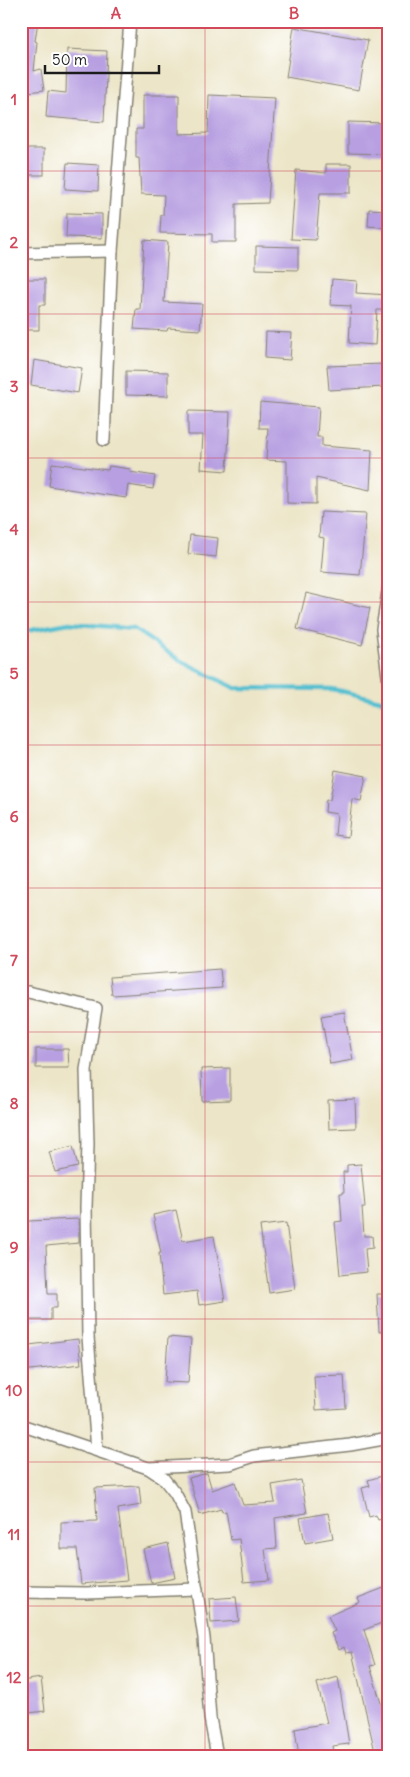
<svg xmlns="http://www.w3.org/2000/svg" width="410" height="1777" viewBox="0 0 410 1777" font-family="Delius,sans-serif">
<rect width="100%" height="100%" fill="#fff"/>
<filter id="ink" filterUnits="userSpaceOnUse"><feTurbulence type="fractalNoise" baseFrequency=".02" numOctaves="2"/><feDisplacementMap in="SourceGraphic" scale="10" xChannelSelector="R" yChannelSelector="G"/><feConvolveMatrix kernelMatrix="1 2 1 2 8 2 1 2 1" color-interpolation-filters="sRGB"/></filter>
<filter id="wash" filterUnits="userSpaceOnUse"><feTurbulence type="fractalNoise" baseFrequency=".0096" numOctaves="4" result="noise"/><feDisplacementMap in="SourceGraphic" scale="20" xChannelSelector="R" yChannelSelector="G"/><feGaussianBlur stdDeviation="1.12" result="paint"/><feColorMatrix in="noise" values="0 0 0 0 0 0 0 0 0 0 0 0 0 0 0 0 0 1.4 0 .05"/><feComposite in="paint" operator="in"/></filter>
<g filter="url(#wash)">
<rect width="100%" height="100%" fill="#ece5c7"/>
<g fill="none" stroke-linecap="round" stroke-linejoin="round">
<polyline stroke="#54bfd0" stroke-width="4.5" points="21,632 69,623 134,629 181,661 235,688 332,689 389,702"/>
</g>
<g id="blocks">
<g fill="#b79fe1">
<polygon points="21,21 38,21 35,41 37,42 34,71 41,69 44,90 21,93"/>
<polygon points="294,27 368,40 359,90 286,77"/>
<polygon points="67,49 107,51 104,122 46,117 48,91 66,93"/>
<polygon points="143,95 179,95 179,134 208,133 209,95 275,98 268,203 236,204 236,242 212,242 212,234 160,233 161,215 163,215 164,195 141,194 139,158 136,158 136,129 143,129"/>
<polygon points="348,122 387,123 386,154 348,153"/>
<rect x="21" y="149" width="23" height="26"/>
<polygon points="67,163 99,165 98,191 65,189"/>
<polygon points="326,164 351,164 351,193 320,193 316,240 291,239 296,170 326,173"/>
<polygon points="369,209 389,210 389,228 368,226"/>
<polygon points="67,213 102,214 102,238 66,237"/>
<polygon points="144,240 168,242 164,302 202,304 200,330 168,328 167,331 134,329 136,309 140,309"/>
<polygon points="256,246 298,247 298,270 256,269"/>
<polygon points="21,279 45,279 45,305 39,305 39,330 21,330"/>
<polygon points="332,279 357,281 356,293 389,295 389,310 377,310 375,345 349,343 351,306 330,305"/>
<polygon points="266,332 292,333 290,360 265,358"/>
<polygon points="34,360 82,368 78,393 31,385"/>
<polygon points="383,364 384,387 329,390 327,366"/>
<polygon points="126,371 168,372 168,396 126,395"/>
<polygon points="260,402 319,407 317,437 322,437 322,446 372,450 370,490 316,478 316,504 287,503 287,461 266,460 268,428 259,428"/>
<polygon points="188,411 230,412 227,471 201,469 203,435 188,435"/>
<polygon points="52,463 108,470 109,466 131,469 130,472 155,476 153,489 128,485 126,498 49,486"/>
<polygon points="321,512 366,514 360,575 321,572 324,538 319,537"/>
<polygon points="190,535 218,538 216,557 188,554"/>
<polygon points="306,593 370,608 362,645 297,629"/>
<polygon points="335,770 366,776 361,801 352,799 348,837 335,835 337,814 325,812 326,800 330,800"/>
<polygon points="220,969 222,988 112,995 110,977"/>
<polygon points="344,1012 353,1060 330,1064 321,1016"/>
<polygon points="36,1049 68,1049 69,1068 36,1068"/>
<polygon points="230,1068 230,1100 202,1101 201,1069"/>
<polygon points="355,1099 356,1128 329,1129 328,1100"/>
<polygon points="73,1146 78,1167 55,1172 49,1152"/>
<polygon points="361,1164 365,1207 362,1207 364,1236 372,1236 373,1248 365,1249 367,1272 340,1275 335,1222 342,1221 340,1193 344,1193 343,1172 347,1172 347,1165"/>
<polygon points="176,1210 183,1241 214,1236 225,1301 199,1305 197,1291 163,1295 159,1253 161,1253 153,1215"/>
<polygon points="79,1219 79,1243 46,1246 48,1294 57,1294 57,1308 51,1308 51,1320 23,1320 21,1259 28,1259 28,1221"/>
<polygon points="286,1223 295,1289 269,1293 260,1226"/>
<polygon points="377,1294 389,1294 389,1331 379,1332"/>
<polygon points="168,1337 191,1339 188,1383 165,1382"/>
<polygon points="78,1339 81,1364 22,1371 21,1346"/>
<polygon points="344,1375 346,1408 316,1410 314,1376"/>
<polygon points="207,1473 212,1490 235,1482 243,1505 275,1503 272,1485 301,1480 307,1513 275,1518 277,1548 265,1549 269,1580 244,1582 239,1539 231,1540 226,1511 222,1512 221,1509 200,1515 189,1478"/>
<polygon points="382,1476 384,1484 389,1482 389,1517 378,1520 376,1515 369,1517 362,1488 370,1486 368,1480"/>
<polygon points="139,1486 141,1505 118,1509 127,1580 81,1584 77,1549 61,1549 61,1522 97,1521 95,1488"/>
<polygon points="328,1513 333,1538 305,1543 300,1518"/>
<polygon points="168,1543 175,1578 151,1583 143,1549"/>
<polygon points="389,1586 389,1620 364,1630 375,1665 370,1666 383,1710 389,1709 389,1756 376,1756 352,1652 346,1653 344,1647 339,1650 331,1633 335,1631 328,1616 360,1602 358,1598"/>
<polygon points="236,1597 239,1621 211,1623 209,1599"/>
<polygon points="338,1677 349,1744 332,1746 334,1756 299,1756 295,1729 327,1723 317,1683"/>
<polygon points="41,1678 45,1711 21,1714 21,1681"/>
</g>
</g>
</g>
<g filter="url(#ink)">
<use href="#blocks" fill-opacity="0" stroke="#848072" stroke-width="1"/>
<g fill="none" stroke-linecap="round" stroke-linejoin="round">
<defs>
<g id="minor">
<polyline points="21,253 112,251"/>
<polyline points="104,440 112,251 130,21"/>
<polyline points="389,585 382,629 389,684 389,736"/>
<polyline points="21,992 28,992 96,1008 86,1070 88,1144 86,1207 88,1337 97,1450"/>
<polyline points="21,1425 148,1468 163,1478 175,1493 185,1512 204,1638 210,1718 217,1756"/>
<polyline points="148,1468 230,1464 254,1456 350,1445 389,1438"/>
<polyline points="21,1592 86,1593 197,1589"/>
</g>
</defs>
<use href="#minor" stroke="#848072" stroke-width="14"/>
<use href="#minor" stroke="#fff" stroke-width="11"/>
</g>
</g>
<path fill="none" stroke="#d1495b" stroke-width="1" stroke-opacity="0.55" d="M205 21V1756M21 171H389M21 314H389M21 458H389M21 602H389M21 745H389M21 888H389M21 1032H389M21 1176H389M21 1319H389M21 1462H389M21 1606H389"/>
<rect width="410" height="1777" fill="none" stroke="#fff" stroke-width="55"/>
<path d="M45 65v8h114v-8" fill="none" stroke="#1c1c1c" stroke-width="2.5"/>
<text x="52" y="65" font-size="15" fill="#1c1c1c" stroke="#ffffff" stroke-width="4" paint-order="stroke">50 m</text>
<rect x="28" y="28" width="354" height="1722" fill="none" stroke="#d1495b" stroke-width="2"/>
<g font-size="16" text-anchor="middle" font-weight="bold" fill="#d1495b">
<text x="116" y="19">A</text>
<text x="294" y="19">B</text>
<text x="14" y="105">1</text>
<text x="14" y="248">2</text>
<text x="14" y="392">3</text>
<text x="14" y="535">4</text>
<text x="14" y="679">5</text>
<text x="14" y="822">6</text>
<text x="14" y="966">7</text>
<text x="14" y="1109">8</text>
<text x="14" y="1253">9</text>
<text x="14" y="1396">10</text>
<text x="14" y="1540">11</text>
<text x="14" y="1683">12</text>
</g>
</svg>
